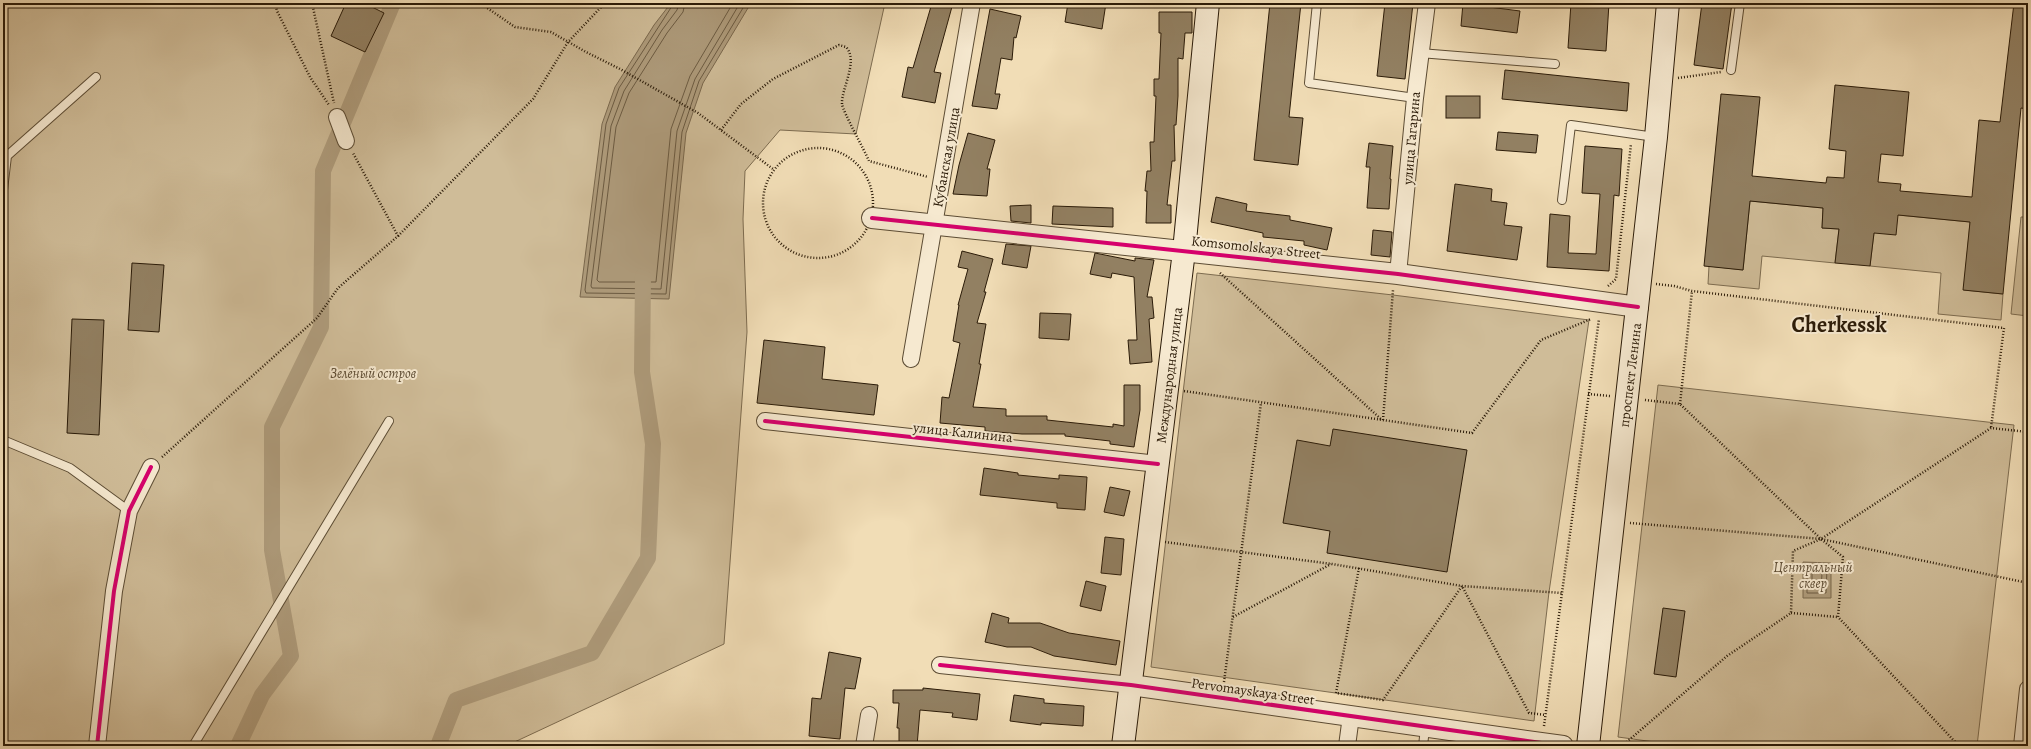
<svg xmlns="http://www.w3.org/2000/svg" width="2031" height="749" viewBox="0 0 2031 749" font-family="Alegreya,serif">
<rect width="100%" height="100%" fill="#f1ddb6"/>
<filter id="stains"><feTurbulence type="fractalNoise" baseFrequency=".005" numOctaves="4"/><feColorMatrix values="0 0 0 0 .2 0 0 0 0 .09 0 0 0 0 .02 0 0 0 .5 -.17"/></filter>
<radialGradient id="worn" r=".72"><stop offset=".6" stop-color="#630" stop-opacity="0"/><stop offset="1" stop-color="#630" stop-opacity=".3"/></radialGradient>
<g fill="#cfbc98" stroke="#7d6c50">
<polygon points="3,3 885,3 856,134 780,130 745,171 743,219 747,332 724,644 506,746 3,746"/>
<polygon points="1750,201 1823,208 1822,228 1839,229 1835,263 1762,256 1759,289 1708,284 1709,266 1743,270"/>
<polygon points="1898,215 1970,222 1964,290 2003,294 2001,320 1938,314 1941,273 1870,266 1874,233"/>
<polygon points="2021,217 2028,217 2028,316 2011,314"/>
<polygon points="1197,273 1393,295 1589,320 1549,592 1534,721 1151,667"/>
<polygon points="1658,385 2014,425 1977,746 1684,746 1618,737"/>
</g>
<g fill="#ae9b7b" stroke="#7a684d">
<polygon points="671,3 751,3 703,83 686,133 669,299 580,297 602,124 615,87 654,25"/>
<polygon points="1803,562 1831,563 1831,598 1803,598"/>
</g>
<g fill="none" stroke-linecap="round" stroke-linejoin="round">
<g stroke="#6c5b42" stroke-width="1">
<polyline points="674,3 619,88 606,124 585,290 586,293 666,294 682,132 699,81 746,3"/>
<polyline points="679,3 677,10 662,30 624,91 611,126 591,286 592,288 661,289 677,131 695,79 740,3"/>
<polyline points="685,3 683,12 667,33 629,93 616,127 597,280 599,282 656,282 671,129 690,76 733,3"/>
<polygon points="1809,566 1827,568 1826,593 1807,593 1807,568"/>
<polygon points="1814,571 1822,573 1821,589 1812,588 1812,573"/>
</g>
<g stroke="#ae9b7b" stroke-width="16">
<polyline points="238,746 262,695 291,656 272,550 272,427 321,327 323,171 393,3"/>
<polyline points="438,746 456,700 592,653 648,558 653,444 642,372 643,276"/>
</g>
</g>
<g fill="#928062" stroke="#2b1b08">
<polygon points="346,3 364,3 384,13 365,52 331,36"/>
<polygon points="932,3 953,3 934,72 941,73 935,103 902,97 908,67 913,68"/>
<polygon points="1068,3 1106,3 1102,29 1065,22"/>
<polygon points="1270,3 1301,3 1289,117 1303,118 1298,165 1254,160"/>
<polygon points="1385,3 1413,3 1405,79 1377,76"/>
<polygon points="1463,3 1490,3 1489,7 1520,11 1517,33 1461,26"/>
<polygon points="1571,3 1609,3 1606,51 1568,48"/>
<polygon points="1702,3 1732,3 1723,69 1694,65"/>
<polygon points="2014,3 2028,3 2028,109 2021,108 2003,294 1963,290 1970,222 1898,215 1896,235 1874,233 1870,266 1835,263 1839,229 1822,228 1823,208 1750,201 1743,270 1704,266 1721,94 1760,97 1752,176 1826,183 1827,177 1844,178 1846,151 1829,149 1835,85 1909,92 1903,156 1881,154 1878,182 1901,184 1900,191 1972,197 1979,120 2000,122"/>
<polygon points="990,9 1021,16 1016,38 1014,37 1012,60 1001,58 995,94 1000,94 997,109 972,106"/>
<polygon points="1159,12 1192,12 1192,33 1185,33 1183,59 1178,58 1178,96 1176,125 1174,125 1175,161 1172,161 1167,205 1171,205 1171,223 1146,223 1147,191 1145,191 1147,171 1151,171 1150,142 1154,142 1156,96 1154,96 1154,79 1159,79 1161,33 1159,33"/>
<polygon points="1505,70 1629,83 1627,111 1502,99"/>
<rect x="1446" y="96" width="34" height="22"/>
<polygon points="1498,132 1538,135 1536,153 1496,150"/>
<polygon points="968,133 995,140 987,169 990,169 987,196 953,194 959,165"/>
<polygon points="1369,143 1393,146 1390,179 1391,179 1389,209 1367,208 1370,167 1366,167"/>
<polygon points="1585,146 1622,149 1619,196 1614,195 1609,271 1547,267 1550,214 1570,216 1568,253 1596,254 1600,194 1582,193"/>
<polygon points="1455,184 1492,189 1491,201 1507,203 1504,225 1522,227 1517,260 1447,251"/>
<polygon points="1216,197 1247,204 1246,211 1290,216 1290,220 1332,228 1327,250 1304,245 1304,241 1263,237 1263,233 1211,222"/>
<polygon points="1031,205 1031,223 1011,221 1010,206"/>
<polygon points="1053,206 1113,208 1113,227 1052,224"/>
<polygon points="1373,230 1392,232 1390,257 1371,255"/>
<polygon points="1006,244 1031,246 1027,268 1002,264"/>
<polygon points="962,251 993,259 984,292 986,292 977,323 986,324 979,364 981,364 973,407 1006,409 1006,416 1047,416 1047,420 1113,427 1113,424 1124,426 1124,385 1140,385 1140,410 1134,447 1110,444 1110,441 1065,436 1065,434 1022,434 985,431 985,427 940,423 942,397 949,398 960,343 953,341 959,305 958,305 968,269 958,267"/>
<polygon points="1095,253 1135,261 1135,258 1154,260 1147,297 1152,297 1154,318 1149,319 1152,362 1130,364 1128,340 1137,340 1134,277 1112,273 1111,278 1090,274"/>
<polygon points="132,263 164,265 159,332 128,330"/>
<polygon points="1040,313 1071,314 1069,340 1039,338"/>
<polygon points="72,319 104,320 99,435 67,433"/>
<polygon points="764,340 825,347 822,379 878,385 874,415 757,403"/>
<polygon points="1333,429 1467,450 1447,572 1327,553 1330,531 1283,523 1297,440 1330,446"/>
<polygon points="984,468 1018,473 1018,475 1059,479 1059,475 1087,477 1085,510 1057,508 1057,503 980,495"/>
<polygon points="1110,487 1130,491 1124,516 1104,512"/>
<polygon points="1105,537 1124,539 1121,575 1101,573"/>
<polygon points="1086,581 1106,586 1101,611 1080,606"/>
<polygon points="1663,608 1685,611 1676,677 1654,674"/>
<polygon points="992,613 1009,618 1008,623 1040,623 1069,633 1120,641 1116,665 1054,656 1031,647 1007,647 985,642"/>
<polygon points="829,652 861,658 855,689 845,688 840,739 809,736 812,698 821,699"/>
<polygon points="923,688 980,694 977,720 952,717 953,713 920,710 917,746 899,746 899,728 897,728 899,703 893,703 893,690 923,690"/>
<polygon points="1014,695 1044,699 1044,703 1084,706 1083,726 1041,723 1041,725 1010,721"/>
</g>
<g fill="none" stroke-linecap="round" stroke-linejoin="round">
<defs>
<g id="service">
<polyline points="1317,3 1309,83 1415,98"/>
<polyline points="1420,53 1555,64"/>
<polyline points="1731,70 1740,3"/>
<polyline points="3,190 7,156 96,77"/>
<polyline points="1562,200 1571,125 1655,137"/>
<polyline points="3,440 70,468 129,511"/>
<polyline points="193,746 389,421"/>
<polyline points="1423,746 1425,728"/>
</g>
<g id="minor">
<polyline points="337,117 346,141"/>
<polyline points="1398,274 1415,98 1427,3"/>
<polyline points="911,359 972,3"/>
<polyline points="765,421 1158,464"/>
<polyline points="940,665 1131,685"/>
<polyline points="97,746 114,591 129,511 151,467"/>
<polyline points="864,746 869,715"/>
<polyline points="1347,746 1351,716"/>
<polyline points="2022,746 2028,689"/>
</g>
<g id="tertiary">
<polyline points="872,218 1398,274 1638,307"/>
<polyline points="1131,685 1563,746"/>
</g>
<g id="secondary">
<polyline points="1123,746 1184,251 1208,3"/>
<polyline points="1588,746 1656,137 1668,3"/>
</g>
</defs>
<use href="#service" stroke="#5c4c34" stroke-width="10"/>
<use href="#minor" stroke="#5c4c34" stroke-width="18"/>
<use href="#tertiary" stroke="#5c4c34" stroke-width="22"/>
<use href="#secondary" stroke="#2b1b08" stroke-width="24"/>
<g stroke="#2b1b08" stroke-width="2.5" stroke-dasharray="1 2" stroke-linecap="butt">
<polyline points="275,3 277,11 310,77 329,105"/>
<polyline points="312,3 334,103"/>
<polyline points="480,3 515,27 551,32 586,52 620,69 698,113 773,169"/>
<polyline points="1678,78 1721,72"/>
<path d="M721 130 741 104 773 79 839 45 846 47C859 61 841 89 842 104 843 112 865 151 869 161L928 177"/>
<circle cx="818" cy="203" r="55"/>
<polyline points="398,236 533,99 568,42 605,3"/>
<polyline points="1220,273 1382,420"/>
<polyline points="1656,284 1674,286 1692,291 2004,328 1991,428"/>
<polyline points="1608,286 1616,279 1631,144"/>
<polyline points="1184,391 1472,433 1541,340 1591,319"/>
<polyline points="1588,394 1610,396"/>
<polyline points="1645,400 1680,404 1821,539 1843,557 1838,617 1959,746"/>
<polyline points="1680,404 1692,291"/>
<polyline points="1383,420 1393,290"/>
<polyline points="162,457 317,318 338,288 398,236 353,153"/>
<polyline points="1630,523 1821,539 2028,583"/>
<polyline points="1165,542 1332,564 1462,586 1562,593"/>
<polyline points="1359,568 1336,693 1383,700 1462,586 1529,713 1546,715"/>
<polyline points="1791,613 1838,617"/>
<polyline points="1233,617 1331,564"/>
<polyline points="1224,682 1261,403"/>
<polyline points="1544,726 1599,319"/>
<polyline points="1622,746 1727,656 1791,613 1793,551 1821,539 1991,428 2028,432"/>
</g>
<use href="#service" stroke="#f6e9d0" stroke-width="8"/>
<use href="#minor" stroke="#f6e9d0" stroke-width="16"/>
<use href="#tertiary" stroke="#f6e9d0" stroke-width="20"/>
<use href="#secondary" stroke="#f6e9d0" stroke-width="22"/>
<defs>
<g id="cycleway">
<polyline points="872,218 1398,274 1638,307"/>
<polyline points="765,421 1158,464"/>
<polyline points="940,665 1131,685 1563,746"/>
<polyline points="97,746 114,591 129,511 151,467"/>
</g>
</defs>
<use href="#cycleway" stroke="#f6e9d0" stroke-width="6"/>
<use href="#cycleway" stroke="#d6006c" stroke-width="4"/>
</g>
<g text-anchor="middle" stroke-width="4" stroke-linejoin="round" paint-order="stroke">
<g font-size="14" fill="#2b1b08" stroke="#f6e9d0">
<text transform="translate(1411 138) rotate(-85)" y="5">улица Гагарина</text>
<text transform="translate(946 157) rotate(-80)" y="5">Кубанская улица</text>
<text transform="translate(1256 247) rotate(6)" y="5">Komsomolskaya Street</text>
<text transform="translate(1169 375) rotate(-83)" y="5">Международная улица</text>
<text transform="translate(1630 375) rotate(-83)" y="5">проспект Ленина</text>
<text transform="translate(963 432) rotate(6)" y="5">улица Калинина</text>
<text transform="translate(1253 691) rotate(8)" y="5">Pervomayskaya Street</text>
</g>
<g font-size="14" font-style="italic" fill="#5c4b33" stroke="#f6e9d0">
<text x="373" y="378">Зелёный остров</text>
<text x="1813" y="572">Центральный<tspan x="1813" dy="16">сквер</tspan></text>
</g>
<g font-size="22" font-weight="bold" fill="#2b1b08" stroke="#f6e9d0">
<text x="1839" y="332">Cherkessk</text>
</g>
</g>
<rect width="2031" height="749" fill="none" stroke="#f1ddb6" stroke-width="16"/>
<rect x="4" y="4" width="2023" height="741" fill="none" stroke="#2b1b08" stroke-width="2"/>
<rect x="8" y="8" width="2015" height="733" fill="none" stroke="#2b1b08"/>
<rect width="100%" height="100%" filter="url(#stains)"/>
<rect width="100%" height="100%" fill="url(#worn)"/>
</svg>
